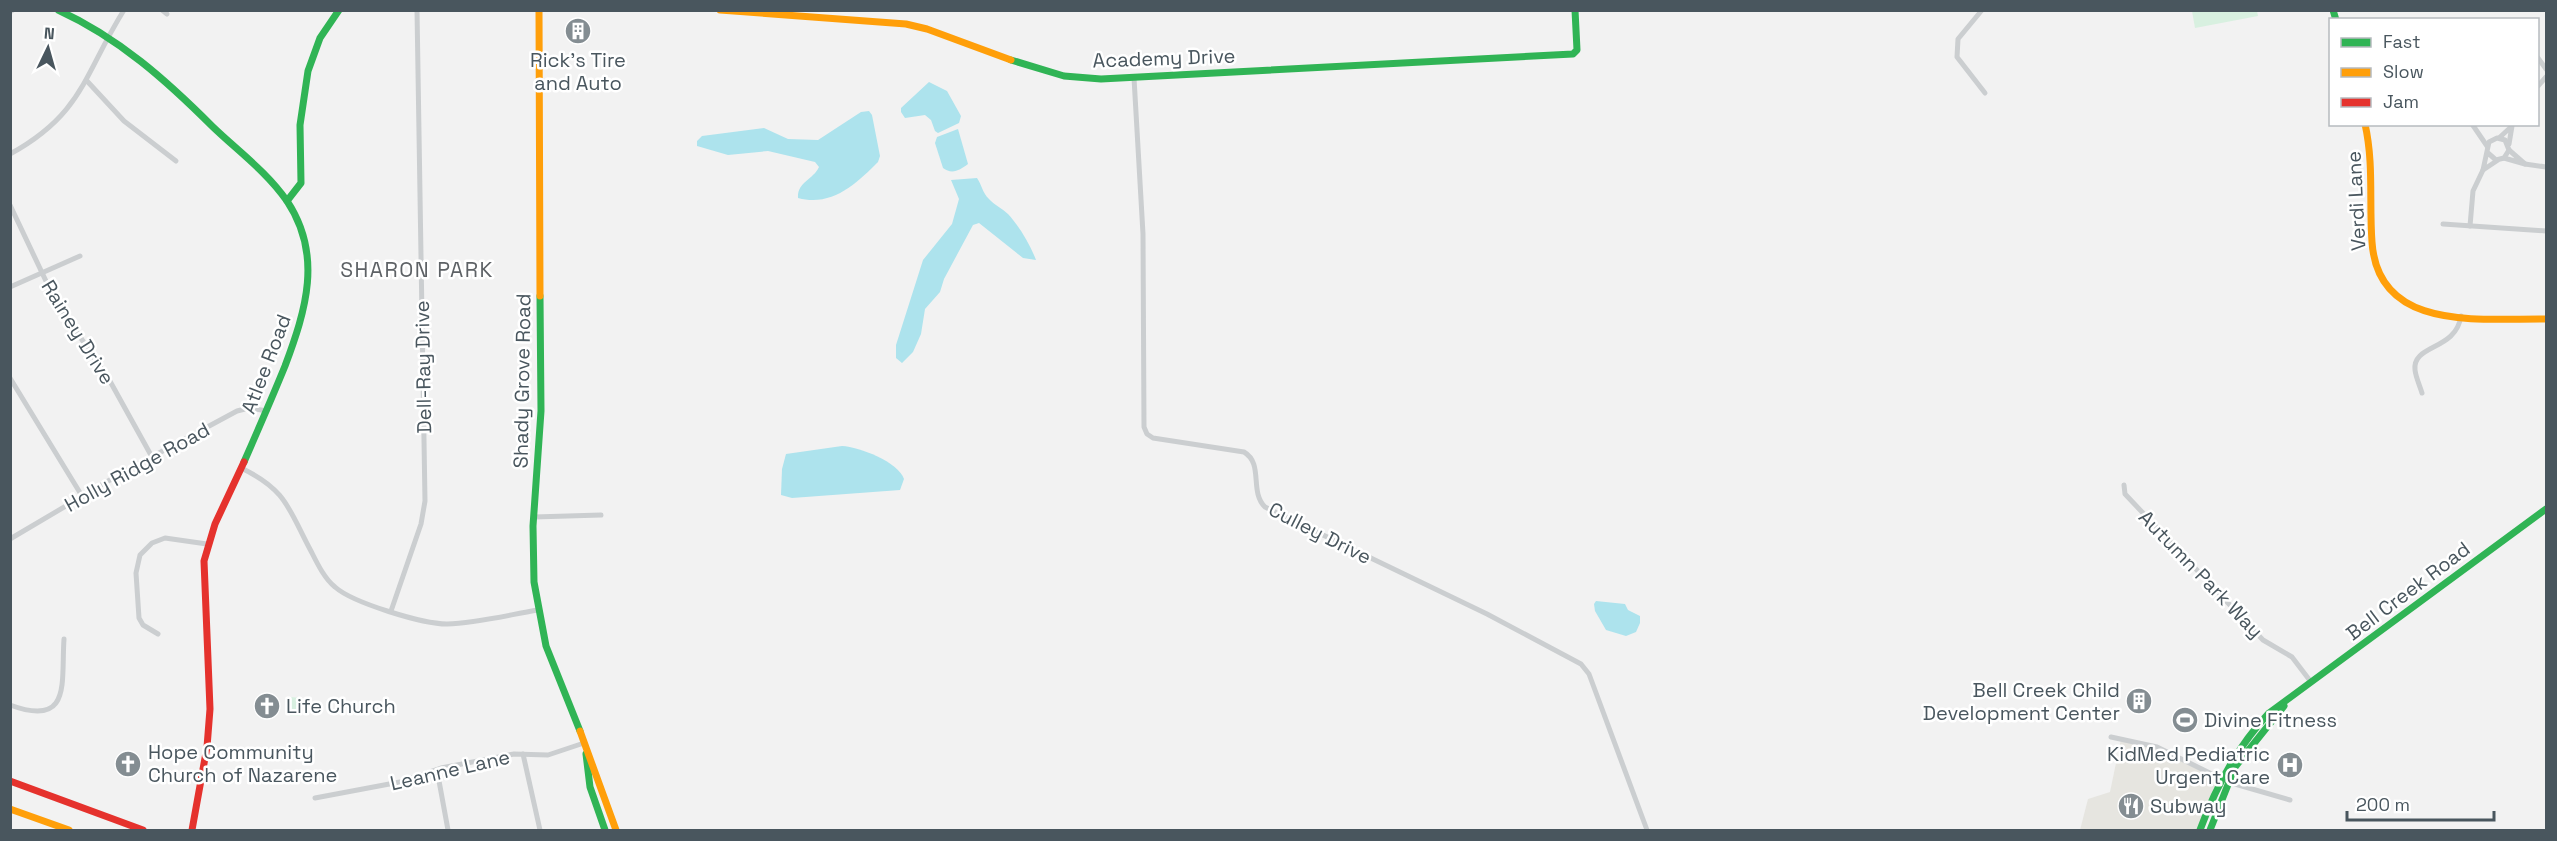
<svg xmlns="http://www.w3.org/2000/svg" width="2557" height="841" viewBox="0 0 2557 841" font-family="'Space Grotesk',sans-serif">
<rect width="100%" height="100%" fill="#f2f2f2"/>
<polygon fill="#e6e5e0" points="2121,739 2145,743 2220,778 2200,830 2080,830 2088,799 2110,792"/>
<g fill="#d8f0e0">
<polygon points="2192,11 2257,11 2258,16 2195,28"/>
<polygon points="290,697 301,698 300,716 290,716"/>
</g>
<g fill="#ade3ed">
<polygon points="929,82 947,91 961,116 959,123 938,133 935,131 931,120 925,115 905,118 901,112 901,108"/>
<path d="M869 111 872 115 880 156 878 162C856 184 832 207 798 198 797 182 813 180 819 167L815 162 768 151 728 155 697 146V141L702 136 764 128 788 139 818 140 861 112Z"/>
<path d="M958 129 968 164C960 170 952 175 943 168L935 143 937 137Z"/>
<path d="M977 178C982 185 982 192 989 199 994 205 1002 208 1008 214 1019 226 1030 244 1036 260L1023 258 979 223 973 225 944 279 940 292 925 309 921 334 913 352 902 363 896 358V345L923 260 952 224 959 199 951 180Z"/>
<path d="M842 446C860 447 898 462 904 479L900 490 792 498 781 495 782 469 786 454Z"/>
<polygon points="1596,601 1625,604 1628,610 1640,616 1640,623 1636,632 1626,636 1606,630 1595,611 1594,604"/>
</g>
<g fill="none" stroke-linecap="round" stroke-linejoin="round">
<g stroke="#cbced0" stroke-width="5">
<polyline points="162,10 167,14"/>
<polyline points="1982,10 1958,39 1957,57 1985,93"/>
<polyline points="10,12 13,10"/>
<polyline points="2538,58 2546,69"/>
<path d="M1134 78 1143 234 1144 427 1147 434 1153 438 1244 452C1264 464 1249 491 1265 507L1487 614 1581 664 1589 674 1647 830"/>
<polyline points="87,81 124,121 176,161"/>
<polyline points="2538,86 2546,77"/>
<polyline points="2472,124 2487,146"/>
<polyline points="2499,138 2512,126 2509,144"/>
<polyline points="2488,153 2496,160 2504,158 2509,150 2505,140 2497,138 2489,142 2483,170 2498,160"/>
<path d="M10 154C83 114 84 74 124 10"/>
<polyline points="2504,158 2525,164 2509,150"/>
<polyline points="2525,164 2546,167"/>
<polyline points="10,205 54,298 111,383 152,457"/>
<polyline points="2443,224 2546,231"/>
<polyline points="2470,226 2473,191 2483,170"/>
<polyline points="10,287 80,256"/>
<polyline points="10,378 82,496"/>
<path d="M2422 393C2420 386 2416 378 2415 370 2412 344 2456 351 2461 316"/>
<path d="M241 468C288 490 289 511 312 553 318 565 325 579 335 587 353 603 423 624 447 624 477 623 508 615 538 610"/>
<polyline points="2124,485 2125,494 2263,640 2292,657 2311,682"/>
<polyline points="534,517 601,515"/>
<polyline points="10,539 120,474 237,411 249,408 267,411"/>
<polyline points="391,611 421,524 425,501 417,10"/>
<polyline points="158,634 143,625 139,618 136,573 140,555 152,543 165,538 207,544"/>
<path d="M10 705C72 728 61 683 64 639"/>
<polyline points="2111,737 2157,747 2228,782 2290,800"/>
<polyline points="523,754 540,830"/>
<polyline points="437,770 448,830"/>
<polyline points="315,798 400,782 441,768 514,754 548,755 584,743"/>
</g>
<g stroke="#30b455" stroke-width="7">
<path d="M58 10C119 38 166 80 213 127 238 151 267 172 287 201 323 255 306 310 285 366 272 398 258 430 244 462"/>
<polyline points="2333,10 2336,20"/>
<polyline points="1011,60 1064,76 1101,79 1573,54 1577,50 1575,10"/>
<polyline points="287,201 301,183 300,125 308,71 320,38 339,10"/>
<polyline points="540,296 541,411 533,526 534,582 546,646 580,731"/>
<polyline points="586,754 590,787 605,830"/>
<path d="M2200 830C2216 786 2237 747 2269 713L2546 509"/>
<polyline points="2210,830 2235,767 2284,706"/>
</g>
<g stroke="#ff9f0a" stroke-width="7">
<polyline points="539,10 540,296"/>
<polyline points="720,10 906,24 927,29 1011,60"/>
<path d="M2365 124C2374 164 2369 202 2372 242 2378 333 2482 318 2546 319"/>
<polyline points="580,731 616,830"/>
<polyline points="10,809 69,830"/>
</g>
<g stroke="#e5322d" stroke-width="7">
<polyline points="10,781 143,830"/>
<polyline points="192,830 207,747 210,709 204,561 215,524 244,462"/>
</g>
</g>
<defs>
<symbol id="building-disc" viewBox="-11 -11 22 22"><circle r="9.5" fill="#848d92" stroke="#fff"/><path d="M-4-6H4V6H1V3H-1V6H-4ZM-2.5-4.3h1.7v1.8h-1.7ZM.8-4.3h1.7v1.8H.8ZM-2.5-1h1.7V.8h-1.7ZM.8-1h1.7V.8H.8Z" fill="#fff"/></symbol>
<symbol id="church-disc" viewBox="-11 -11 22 22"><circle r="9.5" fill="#848d92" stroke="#fff"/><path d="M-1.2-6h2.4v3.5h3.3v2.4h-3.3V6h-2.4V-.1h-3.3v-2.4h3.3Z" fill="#fff"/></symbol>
<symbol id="stadium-disc" viewBox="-11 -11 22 22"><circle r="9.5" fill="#848d92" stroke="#fff"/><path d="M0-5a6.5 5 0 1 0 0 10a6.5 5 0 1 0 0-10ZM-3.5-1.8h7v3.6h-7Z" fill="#fff"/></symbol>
<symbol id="hospital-disc" viewBox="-11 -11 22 22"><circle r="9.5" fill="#848d92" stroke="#fff"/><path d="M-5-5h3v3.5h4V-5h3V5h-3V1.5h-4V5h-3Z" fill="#fff"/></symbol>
<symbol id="restaurant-disc" viewBox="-11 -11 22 22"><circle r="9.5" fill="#848d92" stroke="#fff"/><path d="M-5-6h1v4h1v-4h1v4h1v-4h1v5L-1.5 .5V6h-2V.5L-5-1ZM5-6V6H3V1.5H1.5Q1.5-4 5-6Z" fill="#fff"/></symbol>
</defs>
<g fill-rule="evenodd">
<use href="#building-disc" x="563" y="16" width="30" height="30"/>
<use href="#building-disc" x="2124" y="686" width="30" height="30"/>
<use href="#church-disc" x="252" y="691" width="30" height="30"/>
<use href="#stadium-disc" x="2170" y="705" width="30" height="30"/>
<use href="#church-disc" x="113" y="749" width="30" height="30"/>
<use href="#hospital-disc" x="2275" y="750" width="30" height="30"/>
<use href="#restaurant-disc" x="2116" y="791" width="30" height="30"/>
</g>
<g text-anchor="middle" stroke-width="5" stroke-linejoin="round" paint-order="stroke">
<g font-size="20" fill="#49565e" stroke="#fff">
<text transform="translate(1164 58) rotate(-2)" y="7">Academy Drive</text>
<text transform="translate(2356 201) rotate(-93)" y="7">Verdi Lane</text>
<text transform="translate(78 332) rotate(58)" y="7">Rainey Drive</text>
<text transform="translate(266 364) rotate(-69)" y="7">Atlee Road</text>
<text transform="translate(423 367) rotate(-91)" y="7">Dell-Ray Drive</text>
<text transform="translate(522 381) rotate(-89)" y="7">Shady Grove Road</text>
<text transform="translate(137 467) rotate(-29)" y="7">Holly Ridge Road</text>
<text transform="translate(1320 533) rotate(27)" y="7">Culley Drive</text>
<text transform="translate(2201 574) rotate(46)" y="7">Autumn Park Way</text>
<text transform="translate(2408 591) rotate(-37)" y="7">Bell Creek Road</text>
<text transform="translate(450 770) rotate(-13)" y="7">Leanne Lane</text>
</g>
<g font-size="20" fill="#49565e" stroke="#fff" text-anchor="start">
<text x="578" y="67" text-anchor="middle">Rick's Tire<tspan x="578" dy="23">and Auto</tspan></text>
<text x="2120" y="697" text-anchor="end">Bell Creek Child<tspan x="2120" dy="23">Development Center</tspan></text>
<text x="286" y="713">Life Church</text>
<text x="2204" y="727">Divine Fitness</text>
<text x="148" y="759">Hope Community<tspan x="148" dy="23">Church of Nazarene</tspan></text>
<text x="2270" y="761" text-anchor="end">KidMed Pediatric<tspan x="2270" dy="23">Urgent Care</tspan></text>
<text x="2150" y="813">Subway</text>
</g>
<g font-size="21" letter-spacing="1.5" fill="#5e6266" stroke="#fff">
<text x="417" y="277">SHARON PARK</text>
</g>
</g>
<rect width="2557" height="841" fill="none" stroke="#49565e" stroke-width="24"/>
<rect x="2329" y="18" width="210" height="108" fill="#ffffff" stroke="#b6bbbf" stroke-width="1.5"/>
<rect x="2341" y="38" width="30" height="9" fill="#30b455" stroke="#b6bbbf" stroke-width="1.5"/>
<text x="2383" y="48" font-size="18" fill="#49565e">Fast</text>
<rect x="2341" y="68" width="30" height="9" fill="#ff9f0a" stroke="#b6bbbf" stroke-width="1.5"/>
<text x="2383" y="78" font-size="18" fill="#49565e">Slow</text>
<rect x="2341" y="98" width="30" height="9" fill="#e5322d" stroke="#b6bbbf" stroke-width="1.5"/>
<text x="2383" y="108" font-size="18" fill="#49565e">Jam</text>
<g transform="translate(48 48) rotate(5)" stroke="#ffffff" stroke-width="4.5" paint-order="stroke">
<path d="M0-4.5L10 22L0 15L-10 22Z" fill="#49565e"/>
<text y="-9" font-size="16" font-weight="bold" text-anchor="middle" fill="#49565e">N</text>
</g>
<path d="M2347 811v9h147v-9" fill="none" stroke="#49565e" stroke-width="3"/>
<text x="2356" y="811" font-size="18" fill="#49565e" stroke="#ffffff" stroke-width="4.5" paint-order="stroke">200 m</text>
</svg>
